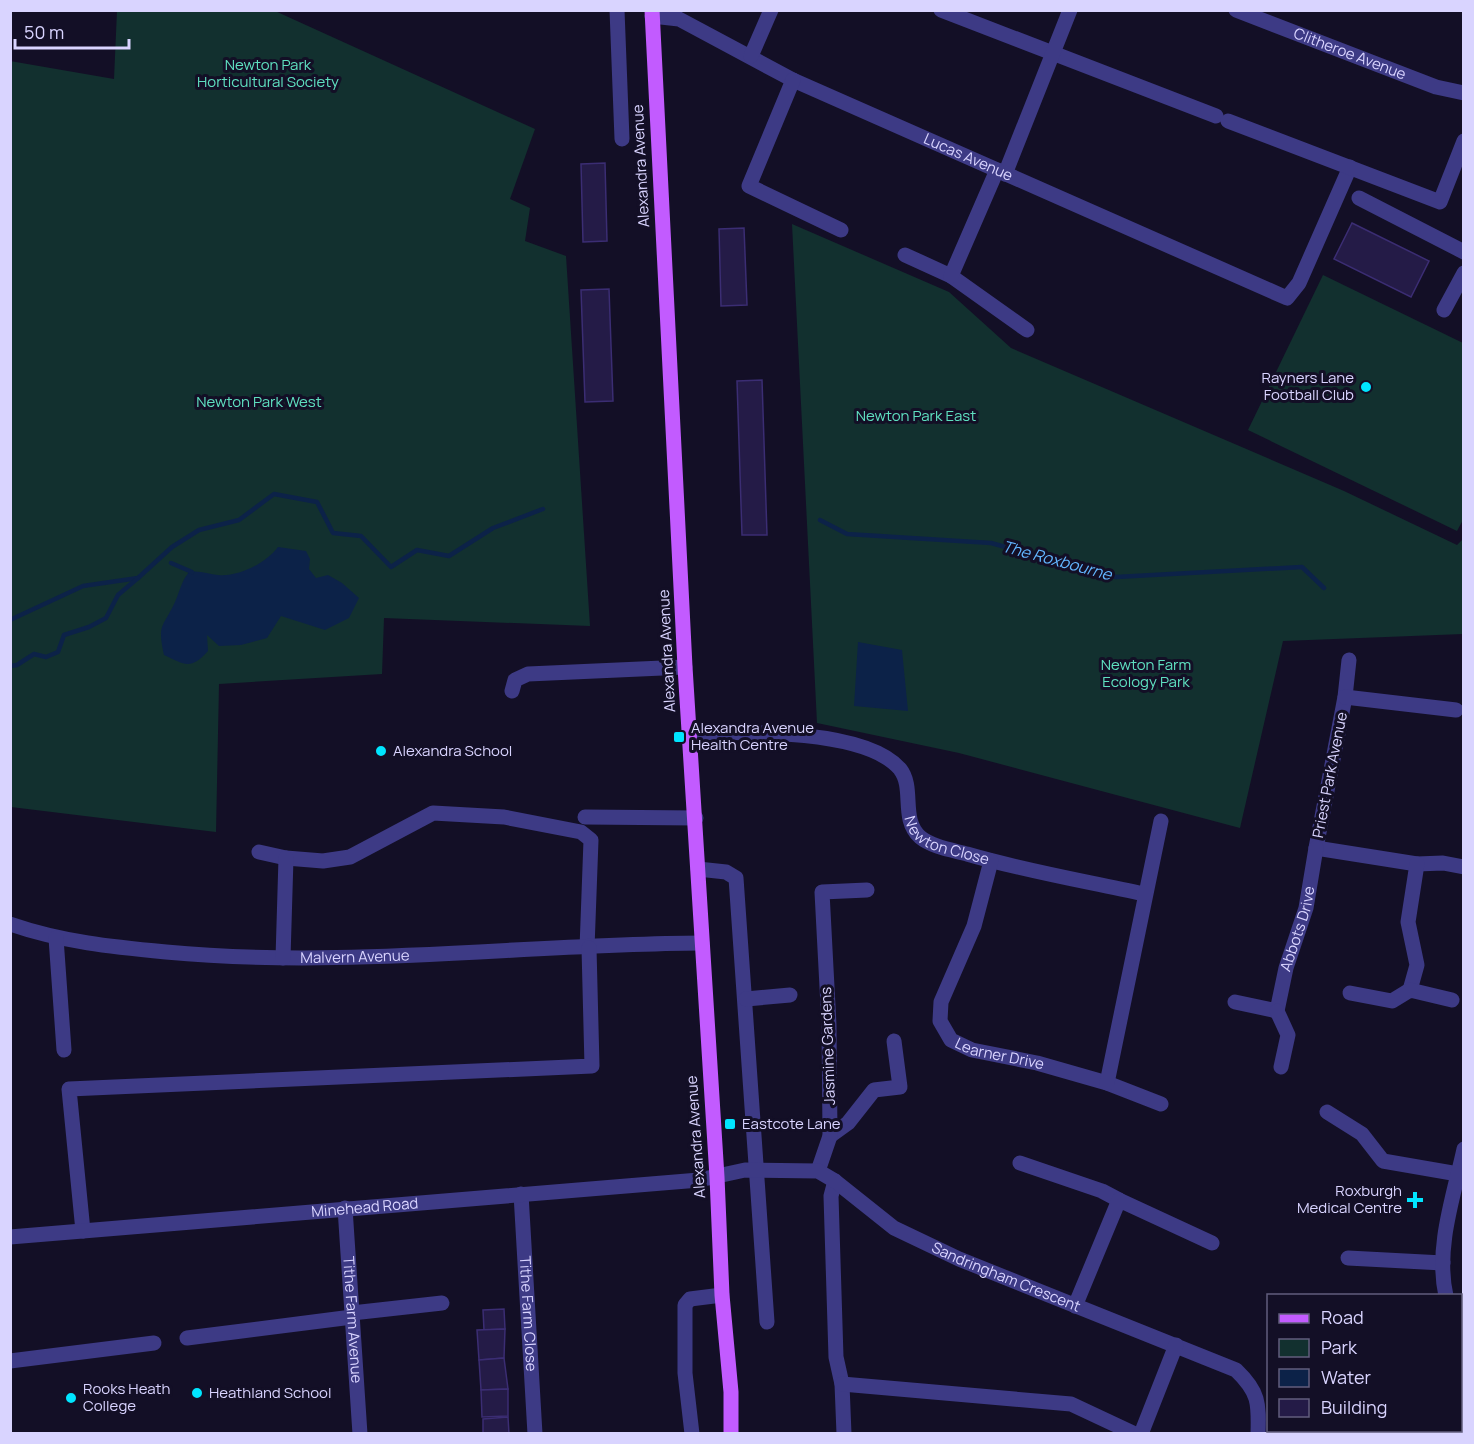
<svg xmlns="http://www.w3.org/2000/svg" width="1474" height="1444" font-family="Manrope,sans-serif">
  <rect width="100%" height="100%" fill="#130f26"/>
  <!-- green -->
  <g fill="#12302f">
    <path d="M117 11H275L535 129 510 199 530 208 525 241 566 256 590 626 384 618 382 674 219 684 216 832 11 807 10 61 114 79Z"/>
    <path d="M792 224 949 292 1011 348 1344 491 1457 545 1463 539V634L1283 641 1240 828 959 753 817 723Z"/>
    <path d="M1323 275 1463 343 1464 518 1457 531 1248 430Z"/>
  </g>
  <!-- water -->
  <g fill="#0c2248">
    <path d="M278 547 306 551 310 559 309 569 316 578 328 575 342 583 359 598 349 618 325 630 281 616 267 638 241 645 219 646 207 635 208 651C191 670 185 665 164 655 157 623 163 628 175 602 180 591 181 582 189 572 199 570 209 574 218 575 239 577 266 563 278 547Z"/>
    <path d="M858 642 902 650 908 711 854 706Z"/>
  </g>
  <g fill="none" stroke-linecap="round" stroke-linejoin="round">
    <!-- stream -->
    <g stroke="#0c2248" stroke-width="4.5">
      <path d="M820 520 847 534 991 543 1116 577 1302 567 1324 588"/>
      <path d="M171 563 192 572"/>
      <path d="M10 620 83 586 138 578 172 547 199 530 239 520 274 494 317 502 333 533 361 536 391 567 417 550 449 556 493 528 543 509"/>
      <path d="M10 666 17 665 34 654 46 657 58 652 64 635 89 627 106 618 118 595 138 578"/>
    </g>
  </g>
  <!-- building -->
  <g fill="#241b47" stroke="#3b2d73" stroke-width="1.5">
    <path d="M605 163 607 241 583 242 581 164Z"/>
    <path d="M1352 223 1429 261 1411 297 1334 259Z"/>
    <path d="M744 228 747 305 721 306 719 229Z"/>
    <path d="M609 289 613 401 585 402 581 290Z"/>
    <path d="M762 380 767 535H742L737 381Z"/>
    <path d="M504 1309 505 1329 484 1330 483 1310Z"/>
    <path d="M505 1329 504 1358 479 1360 477 1330Z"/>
    <path d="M504 1358 508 1389 481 1390 479 1360Z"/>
    <path d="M508 1389V1416L482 1417 481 1390Z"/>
    <path d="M508 1417 509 1434H483V1419Z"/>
  </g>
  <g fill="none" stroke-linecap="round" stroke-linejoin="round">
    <!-- minor -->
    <g stroke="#3d3a85" stroke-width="15">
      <path d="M617 10 622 139"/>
      <path d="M941 10 1216 116"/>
      <path id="s1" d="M1236 10 1436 87 1464 93"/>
      <path id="s2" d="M652 16 679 19 793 80 1287 298 1299 283 1350 167"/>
      <path d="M751 56 771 10"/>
      <path d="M793 80 749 186 841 230"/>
      <path d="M1228 121 1440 202 1464 141"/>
      <path d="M1005 174 1070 10"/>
      <path d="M1359 198 1464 252"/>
      <path d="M905 255 951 276 1027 330"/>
      <path d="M951 276 997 170"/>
      <path d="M1444 310 1464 273"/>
      <path d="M1349 660 1345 697 1316 848 1417 864 1443 863 1464 867"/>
      <path d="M512 691 515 680 528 674 685 667"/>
      <path d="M1345 697 1456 710"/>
      <path id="s3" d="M690 733C740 732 865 728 900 769 915 788 900 819 920 837 932 847 952 850 967 854 1025 871 1085 881 1144 894"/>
      <path d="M585 817 696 818"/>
      <path d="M259 852 286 858 323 861 350 857 433 813 504 817 581 832 591 840 587 948"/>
      <path id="s4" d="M991 861 974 926 941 1002 940 1021 951 1040 972 1050 1037 1063 1107 1083 1161 1104"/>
      <path d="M698 869 726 872 736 878 767 1322"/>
      <path id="s5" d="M10 924C62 942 113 947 166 952 344 969 523 944 702 943"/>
      <path d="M56 938 64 1050"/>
      <path d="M283 958 286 858"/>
      <path d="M1410 990 1417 965 1408 922 1417 864"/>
      <path d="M1350 993 1392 1001 1410 990 1452 1000"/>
      <path d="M746 999 790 995"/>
      <path id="s6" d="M1235 1002 1277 1011 1286 968 1306 908 1316 848"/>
      <path d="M1277 1011 1288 1035 1281 1067"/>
      <path d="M1107 1083 1161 821"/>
      <path d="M1327 1112 1362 1134 1383 1161 1458 1174"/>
      <path d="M830 1136 848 1123 874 1090 900 1087 894 1041"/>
      <path d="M1020 1163 1102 1191 1119 1200"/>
      <path d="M818 1171 830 1136 829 1025 822 892 867 890"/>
      <path d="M835 1181 831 1196 836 1357 842 1384 844 1434"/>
      <path id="s7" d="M521 1194 535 1434"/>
      <path id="s8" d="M345 1208 360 1434"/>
      <path d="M83 1231 69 1089 592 1066 589 948"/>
      <path id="s9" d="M10 1237 699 1180 745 1170 818 1171 835 1181 894 1228 959 1259 1236 1370C1259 1392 1259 1403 1258 1434"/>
      <path d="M1348 1258 1443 1263"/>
      <path d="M1446 1296C1435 1248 1454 1195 1464 1149"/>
      <path d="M1075 1306 1119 1200 1212 1243"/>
      <path d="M352 1313 442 1303"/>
      <path d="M187 1338 352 1317"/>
      <path d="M1460 1344 1464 1354"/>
      <path d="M10 1361 154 1343"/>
      <path d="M842 1384 1071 1404 1135 1434"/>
      <path d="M692 1434 685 1373V1305L690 1299 722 1295"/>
      <path d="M1141 1434 1176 1345"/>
      <path d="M1360 1434V1430"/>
    </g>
    <!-- major -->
    <path stroke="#c25bff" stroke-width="15" d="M652 10 685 667 717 1177 722 1295 731 1392V1434"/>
  </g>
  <!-- markers -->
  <g fill="#00e5ff" stroke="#130f26" stroke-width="2">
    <circle cx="1366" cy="387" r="6"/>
    <rect x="673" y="731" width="12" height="12" rx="3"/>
    <circle cx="381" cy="751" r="6"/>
    <rect x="724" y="1118" width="12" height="12" rx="3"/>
    <path d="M1412 1191h6v6h6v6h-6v6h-6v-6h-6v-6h6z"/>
    <circle cx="197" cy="1393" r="6"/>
    <circle cx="71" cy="1398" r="6"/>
  </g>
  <g text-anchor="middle" stroke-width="6" stroke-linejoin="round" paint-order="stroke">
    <!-- street labels -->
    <g font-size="15" fill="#d9d4ff" stroke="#130f26">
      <text dy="5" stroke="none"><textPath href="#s1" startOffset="122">Clitheroe Avenue</textPath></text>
      <text dy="5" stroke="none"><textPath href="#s2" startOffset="348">Lucas Avenue</textPath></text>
      <text transform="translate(641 166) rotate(-93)" y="5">Alexandra Avenue</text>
      <text transform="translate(667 651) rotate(-93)" y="5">Alexandra Avenue</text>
      <text transform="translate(1330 775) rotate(-79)" y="5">Priest Park Avenue</text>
      <text dy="5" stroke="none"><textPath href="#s3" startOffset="315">Newton Close</textPath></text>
      <text dy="5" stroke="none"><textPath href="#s6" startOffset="128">Abbots Drive</textPath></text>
      <text dy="5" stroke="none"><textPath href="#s5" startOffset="348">Malvern Avenue</textPath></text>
      <text transform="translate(828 1046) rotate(-92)" y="5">Jasmine Gardens</text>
      <text dy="5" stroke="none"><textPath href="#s4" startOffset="242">Learner Drive</textPath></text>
      <text transform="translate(696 1137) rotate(-94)" y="5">Alexandra Avenue</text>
      <text dy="5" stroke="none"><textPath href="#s9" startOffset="356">Minehead Road</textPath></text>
      <text dy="5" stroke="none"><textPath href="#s9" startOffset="1029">Sandringham Crescent</textPath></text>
      <text dy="5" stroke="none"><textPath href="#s7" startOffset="120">Tithe Farm Close</textPath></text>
      <text dy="5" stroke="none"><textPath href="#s8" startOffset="112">Tithe Farm Avenue</textPath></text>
    </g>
    <!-- park labels -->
    <g font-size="15" fill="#5fe0c0" stroke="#130f26">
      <text x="268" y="70">Newton Park<tspan x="268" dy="17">Horticultural Society</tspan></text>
      <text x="259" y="407">Newton Park West</text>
      <text x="916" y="421">Newton Park East</text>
      <text x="1146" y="670">Newton Farm<tspan x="1146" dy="17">Ecology Park</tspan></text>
    </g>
    <!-- poi labels -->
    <g font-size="15" fill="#d9d4ff" stroke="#130f26" text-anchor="start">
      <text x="1354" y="383" text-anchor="end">Rayners Lane<tspan x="1354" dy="17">Football Club</tspan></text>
      <text x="691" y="733">Alexandra Avenue<tspan x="691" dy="17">Health Centre</tspan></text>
      <text x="393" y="756">Alexandra School</text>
      <text x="742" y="1129">Eastcote Lane</text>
      <text x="1402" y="1196" text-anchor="end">Roxburgh<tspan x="1402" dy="17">Medical Centre</tspan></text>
      <text x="83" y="1394">Rooks Heath<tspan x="83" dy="17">College</tspan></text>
      <text x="209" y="1398">Heathland School</text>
    </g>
    <!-- water labels -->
    <g font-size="16" font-style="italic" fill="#62b6ff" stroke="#130f26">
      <text transform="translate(1057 560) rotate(15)" y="6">The Roxbourne</text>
    </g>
  </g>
  <!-- border -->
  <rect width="1474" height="1444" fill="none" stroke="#d9d4ff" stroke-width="24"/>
  <!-- legend -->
  <rect x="1267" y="1294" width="195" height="138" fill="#130f26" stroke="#625e7d" stroke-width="1.5"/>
  <rect x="1279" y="1314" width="30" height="9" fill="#c25bff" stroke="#625e7d" stroke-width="1.5"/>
  <text x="1321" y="1324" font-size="18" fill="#d9d4ff">Road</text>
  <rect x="1279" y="1339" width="30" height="18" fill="#12302f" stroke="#625e7d" stroke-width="1.5"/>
  <text x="1321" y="1354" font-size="18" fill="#d9d4ff">Park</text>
  <rect x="1279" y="1369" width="30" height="18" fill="#0c2248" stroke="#625e7d" stroke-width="1.5"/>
  <text x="1321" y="1384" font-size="18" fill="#d9d4ff">Water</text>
  <rect x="1279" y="1399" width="30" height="18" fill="#241b47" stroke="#625e7d" stroke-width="1.5"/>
  <text x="1321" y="1414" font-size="18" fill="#d9d4ff">Building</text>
  <!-- scale -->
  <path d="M15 39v9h114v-9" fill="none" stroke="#d9d4ff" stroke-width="3"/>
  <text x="24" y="39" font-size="18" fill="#d9d4ff" stroke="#130f26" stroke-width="4.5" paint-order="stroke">50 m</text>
</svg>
